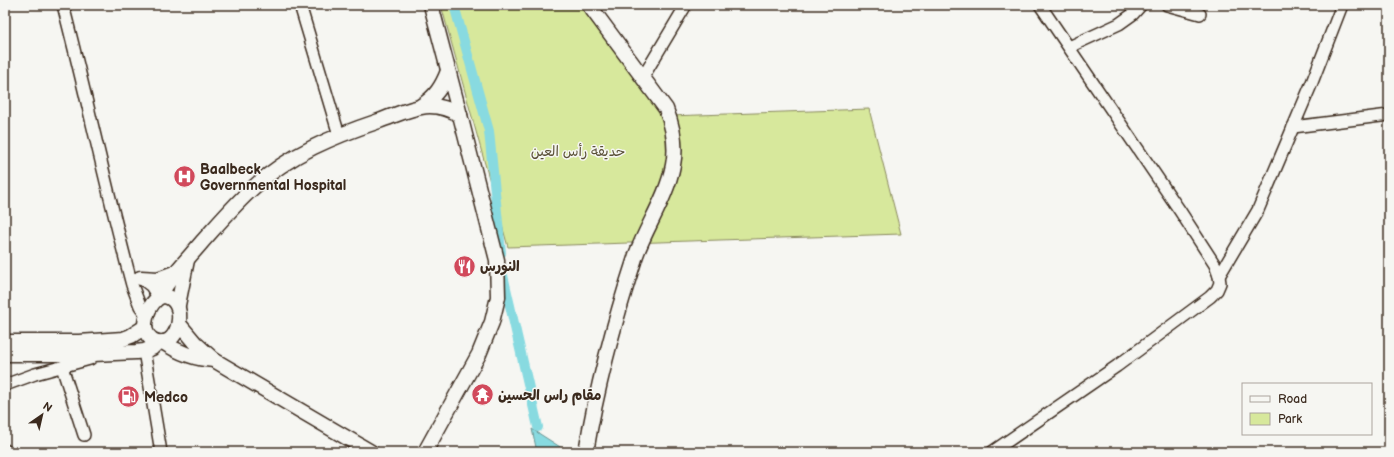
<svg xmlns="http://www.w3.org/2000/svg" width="1394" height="457" font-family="'Balsamiq Sans','Playpen Sans Arabic',sans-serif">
  <rect width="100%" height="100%" fill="#f6f6f2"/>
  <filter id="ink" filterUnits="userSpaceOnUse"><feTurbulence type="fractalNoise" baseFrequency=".025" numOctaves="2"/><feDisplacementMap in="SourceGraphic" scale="8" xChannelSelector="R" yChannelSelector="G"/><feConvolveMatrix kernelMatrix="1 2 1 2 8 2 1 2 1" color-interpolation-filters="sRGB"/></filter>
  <g filter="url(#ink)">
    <!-- green -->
    <path fill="#d7e89c" stroke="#89895d" d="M441 5H581L591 21 670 116 869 109 901 234 508 247Z"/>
    <!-- water -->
    <path fill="#88dae0" stroke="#699492" d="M532 429 568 452H537Z"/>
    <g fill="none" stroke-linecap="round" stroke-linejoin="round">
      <!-- canal -->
      <g stroke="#88dae0" stroke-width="10">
        <path d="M454 5 489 131 501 253"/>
        <path d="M502 271 538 427"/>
      </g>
      <defs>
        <g id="minor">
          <path d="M63 5C87 98 107 192 132 285L140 306 147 316"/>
          <path d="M300 5 339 135"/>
          <path d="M1167 5 1200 14"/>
          <path d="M1069 47 1119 24 1133 14 1141 5"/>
          <path d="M643 77 686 5"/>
          <path d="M1293 127 1389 115"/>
          <path d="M1219 276 1258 210 1311 85 1342 5"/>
          <path d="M139 277 151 286 158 297"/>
          <path d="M144 351 161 452"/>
          <path d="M62 367 84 435"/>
          <path d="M5 385 35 374 90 359 93 356V351"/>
          <path d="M5 450 6 452"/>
          <path d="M992 452 1117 366 1210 297 1217 290 1220 283 1219 276 1215 265 1180 211 1040 5"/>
        </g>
        <g id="tertiary">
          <path d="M421 106C435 97 442 87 448 71"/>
          <path d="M141 278 158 279 174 273"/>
          <path d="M162 296C191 296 180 355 153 340 137 331 148 301 162 296Z"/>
          <path d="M159 297C170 276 187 260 202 242 219 223 235 204 254 187 290 154 334 136 379 121 410 110 429 97 460 115"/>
          <path d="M178 305 187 260"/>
          <path d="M179 324 195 343 214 360 371 452"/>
          <path d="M5 342H79L123 339 131 336 145 327"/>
          <path d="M163 342C179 353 194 359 214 360"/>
          <path d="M5 354H93L136 352 144 351 152 348 158 342"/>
          <path d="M425 452 479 354 492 322 498 297 497 260 460 115 431 5"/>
          <path d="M586 452C597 385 615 319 636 255 647 225 667 197 673 165 677 145 673 127 666 109L589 5"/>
        </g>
      </defs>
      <!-- minor casing -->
      <use href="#minor" stroke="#3b2a1e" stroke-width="14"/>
      <!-- tertiary casing -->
      <use href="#tertiary" stroke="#3b2a1e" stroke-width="17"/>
      <!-- minor -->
      <use href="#minor" stroke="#f6f6f2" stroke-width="11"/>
      <!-- tertiary -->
      <use href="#tertiary" stroke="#f6f6f2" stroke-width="14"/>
    </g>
  </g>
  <!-- icons -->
  <defs>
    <symbol id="hospital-disc" viewBox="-11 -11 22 22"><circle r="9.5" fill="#d1495b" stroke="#f6f6f2"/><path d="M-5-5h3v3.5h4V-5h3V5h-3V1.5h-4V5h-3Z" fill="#fff"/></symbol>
    <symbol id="restaurant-disc" viewBox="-11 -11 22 22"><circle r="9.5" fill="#d1495b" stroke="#f6f6f2"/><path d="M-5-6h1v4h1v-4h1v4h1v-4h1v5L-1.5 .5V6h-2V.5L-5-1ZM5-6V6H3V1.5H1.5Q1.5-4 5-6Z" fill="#fff"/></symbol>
    <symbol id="temple-disc" viewBox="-11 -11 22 22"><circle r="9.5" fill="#d1495b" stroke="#f6f6f2"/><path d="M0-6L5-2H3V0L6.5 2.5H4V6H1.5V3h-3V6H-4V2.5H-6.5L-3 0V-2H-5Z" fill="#fff"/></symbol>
    <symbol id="fuel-disc" viewBox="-11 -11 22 22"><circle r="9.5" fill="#d1495b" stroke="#f6f6f2"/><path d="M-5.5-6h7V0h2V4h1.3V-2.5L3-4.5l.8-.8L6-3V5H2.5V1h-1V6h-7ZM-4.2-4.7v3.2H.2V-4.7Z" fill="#fff"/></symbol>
  </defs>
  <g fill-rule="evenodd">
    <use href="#hospital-disc" x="172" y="164" width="25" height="25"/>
    <use href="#restaurant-disc" x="452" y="254" width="25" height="25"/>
    <use href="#temple-disc" x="470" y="382" width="25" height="25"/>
    <use href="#fuel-disc" x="116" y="384" width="25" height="25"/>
  </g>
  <g text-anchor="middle" stroke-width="3" stroke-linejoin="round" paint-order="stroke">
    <!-- park labels -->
    <g font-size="14" fill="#5a5037" stroke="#f6f6f2">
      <text x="578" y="156">حديقة رأس العين</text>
    </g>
    <!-- poi labels -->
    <g font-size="14" font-weight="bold" fill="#3b2a1e" stroke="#f6f6f2" text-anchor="start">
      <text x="200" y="174">Baalbeck<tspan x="200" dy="16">Governmental Hospital</tspan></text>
      <text x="480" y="271">النورس</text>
      <text x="498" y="400">مقام راس الحسين</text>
      <text x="144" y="402">Medco</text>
    </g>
  </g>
  <!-- margin -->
  <rect width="1394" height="457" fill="none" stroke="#f6f6f2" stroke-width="20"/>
  <rect x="10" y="10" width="1374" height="437" fill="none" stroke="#3b2a1e" stroke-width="1.5" filter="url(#ink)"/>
  <!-- legend -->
  <rect x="1242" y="383" width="130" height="52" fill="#f6f6f2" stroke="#aba49d"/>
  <rect x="1250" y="396" width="20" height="6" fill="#f6f6f2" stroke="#aba49d"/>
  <text x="1278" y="403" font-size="12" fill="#3b2a1e">Road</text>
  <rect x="1250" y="413" width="20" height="12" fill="#d7e89c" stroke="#aba49d"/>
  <text x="1278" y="423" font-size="12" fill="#3b2a1e">Park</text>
  <!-- north arrow -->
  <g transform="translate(42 415) rotate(34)" stroke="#f6f6f2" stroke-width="3" paint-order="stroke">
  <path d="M0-3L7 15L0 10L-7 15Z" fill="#3b2a1e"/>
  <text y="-6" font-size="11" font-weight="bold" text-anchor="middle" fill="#3b2a1e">N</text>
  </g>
</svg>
